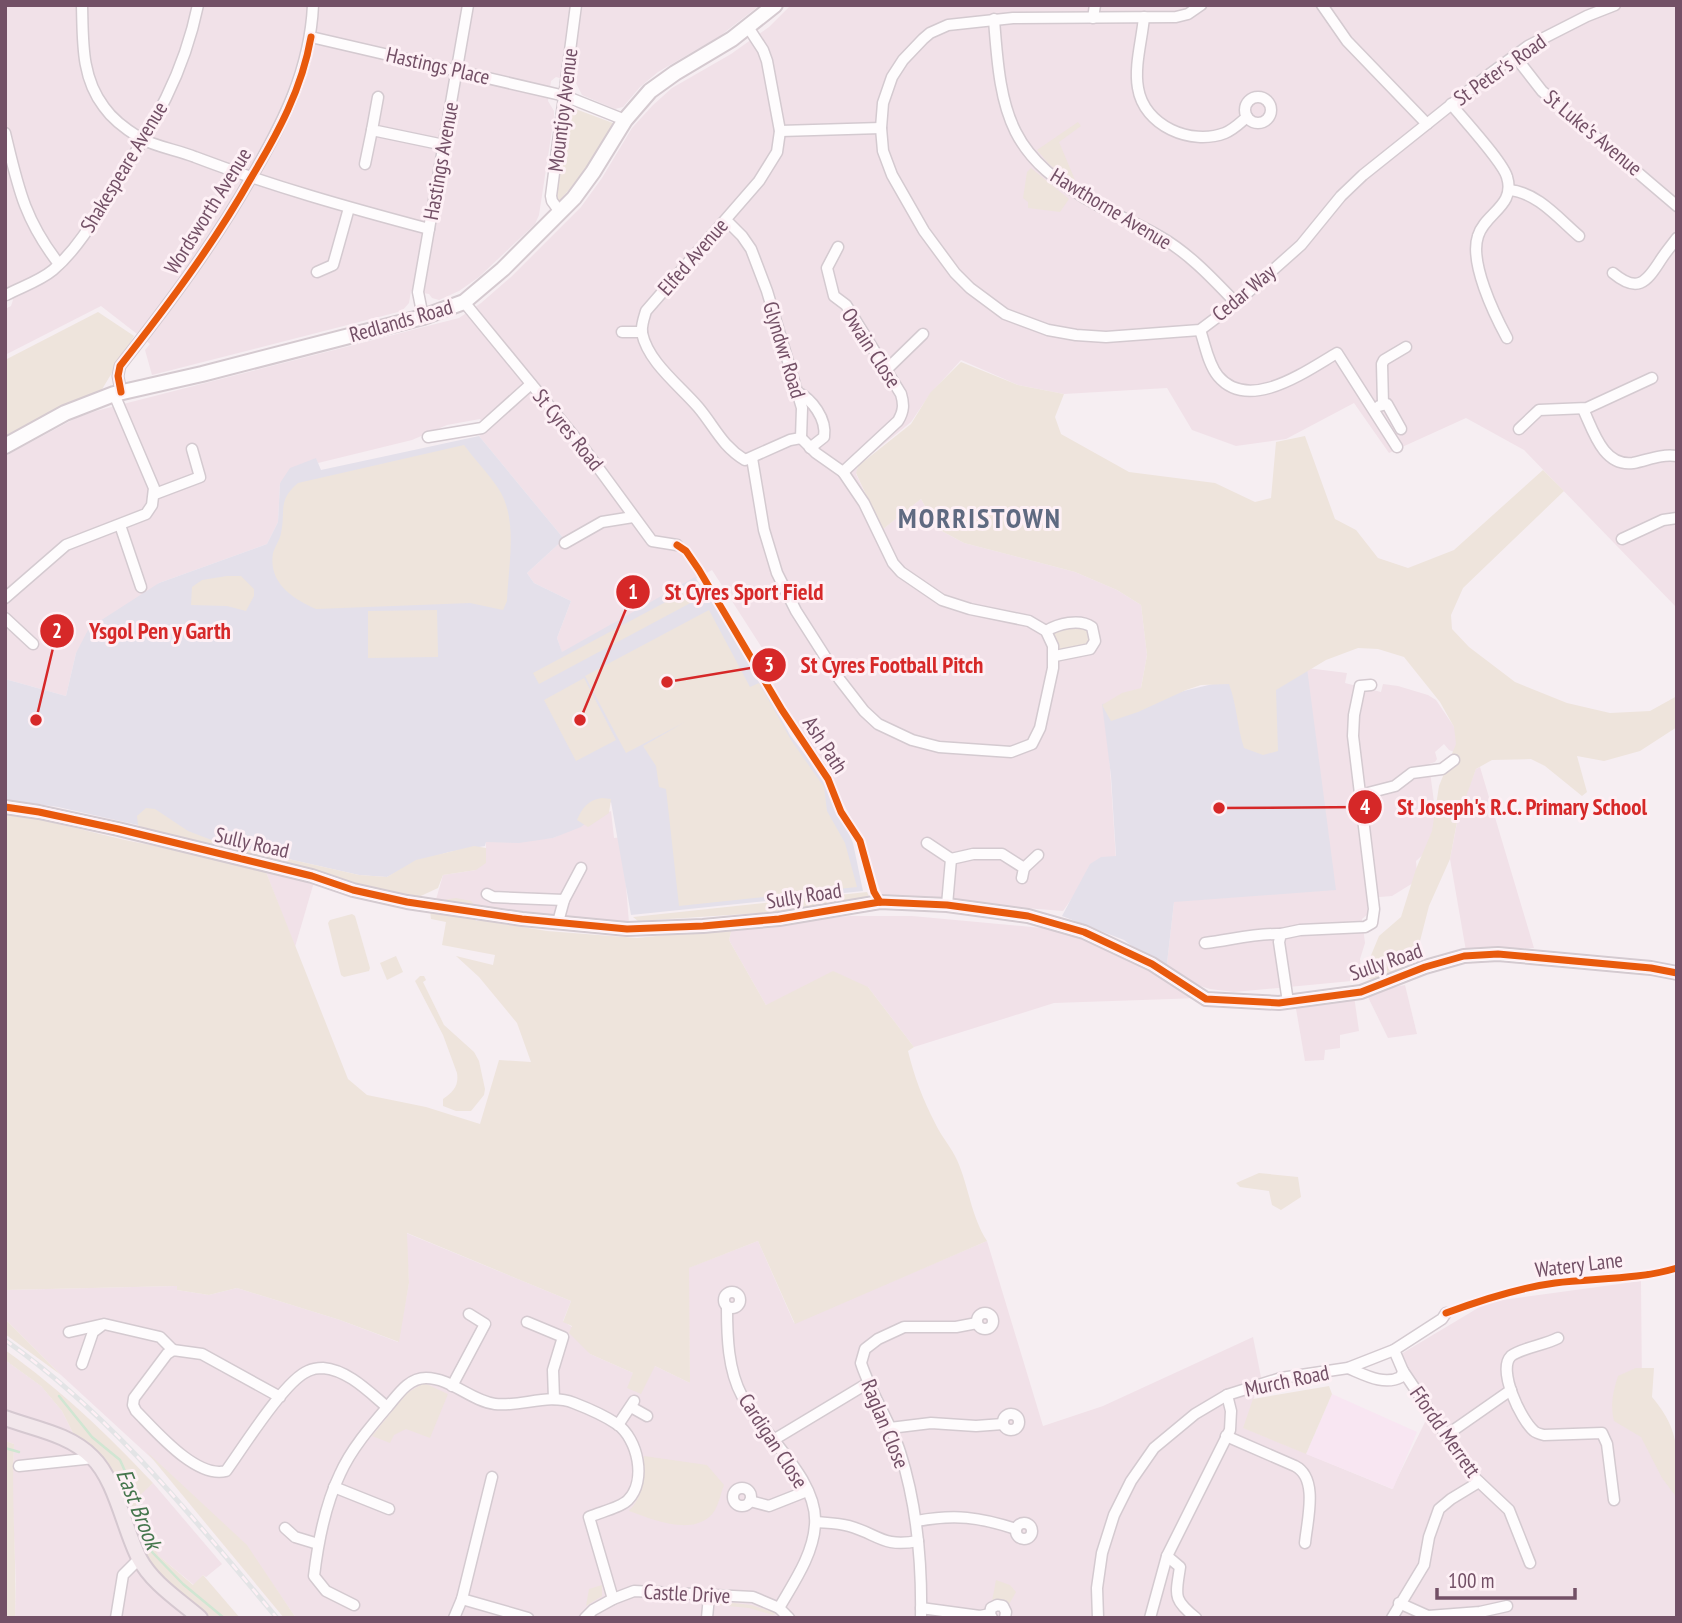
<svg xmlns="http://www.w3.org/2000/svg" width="1682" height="1623" font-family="'PT Sans Narrow',sans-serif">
  <rect width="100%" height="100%" fill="#f6eef2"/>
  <!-- residential -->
  <g fill="#f1e1e8">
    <path d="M5 5H760L720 36 658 72 640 87 623 107 615 109 582 95 576 83 556 77 551 81 548 101 554 111V117L539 215 535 224 479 277 459 291 439 300 432 298 429 294 411 291 409 303 402 311 152 375 145 350 150 344 101 306 5 355V309L11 306 13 300 5 285Z"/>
    <path d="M791 5H1677V608L1524 450 1466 418 1389 453 1354 403 1286 439 1236 446 1192 430 1167 388 1064 394 1018 385 961 360 930 394 911 422 858 465 856 474 882 530 921 499 938 529 964 543 1075 572 1117 590 1141 605 1147 655 1140 693 1106 706 1116 860 1089 874 1063 911 882 897 865 843 819 759 786 713 771 682 780 676 712 570 562 653 557 638 571 601 534 583 527 573 564 539 479 436 488 428 480 419 447 425 412 440 318 463 316 459 280 483 278 522 267 544 159 583 76 653 66 696 5 679V456L76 418 96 411 459 318 481 303 511 277 581 207 602 178 632 128 653 105 672 88 731 54 769 27Z"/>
    <path d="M1307 668 1347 673 1345 683 1381 692 1383 684 1398 686 1428 695 1436 700 1465 743 1454 752 1449 750 1444 744 1435 752 1437 759 1435 762 1429 764 1439 840 1416 861 1417 873 1413 883 1392 896 1367 898 1368 914 1362 919 1365 943 1360 959 1362 980 1234 992 1210 989 1191 983 1166 972 1174 902Z"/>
    <path d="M1480 767 1534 948 1466 951 1450 859 1457 823 1465 797 1476 769Z"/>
    <path d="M611 811 614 838 622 837 629 923 598 925 435 903 443 875 476 870 486 848V842L553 838Z"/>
    <path d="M266 872 314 882 295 947 279 906Z"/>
    <path d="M850 916H912L1042 928 1095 940 1136 957 1200 998 1054 1003 914 1047 868 987 766 1005 729 940 732 928Z"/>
    <path d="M1405 985 1417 1034 1388 1038 1366 993Z"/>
    <path d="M1354 996 1359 1031 1340 1035V1048L1325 1050 1324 1060 1305 1061 1295 1003Z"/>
    <path d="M406 1233 571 1301 563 1321 572 1327 590 1354 633 1373 655 1366 690 1383 688 1268 758 1241 794 1323 987 1241 1043 1426 1103 1406 1253 1337 1261 1377 1244 1428 1392 1489 1428 1416 1401 1354 1488 1302 1641 1281 1642 1390 1677 1484V1618H296L246 1545 61 1375 5 1319V1290L177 1286V1290L209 1295 237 1288 340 1320 398 1342 409 1283Z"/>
    <path d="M5 1360 41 1386 62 1411 74 1435 5 1413Z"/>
    <path d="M5 1425 71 1444 93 1462 128 1546 192 1618H15L16 1581 12 1489 14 1444 5 1441Z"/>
    <path d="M153 1483 222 1564 206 1577 203 1575 194 1585 159 1556 142 1524 135 1499Z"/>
  </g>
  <!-- commercial -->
  <path fill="#f8e6f2" d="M1332 1394 1417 1432 1393 1489 1306 1454Z"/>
  <!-- education -->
  <g fill="#e4e0ea">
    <path d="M479 436 564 539 527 573 534 583 571 601 557 638 562 652 695 577 744 650 790 735 826 781 853 843 863 891 631 915 611 802 581 827 553 838 519 843 486 842 485 846 449 852 419 861 387 877 359 875 58 807 8 800 5 797V679L66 696 76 653 89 628 159 583 267 544 278 522 280 483 290 468 316 458 321 470Z"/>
    <path d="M1307 668 1336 890 1174 902 1166 972 1124 940 1062 916 1090 864 1101 857 1116 856 1111 776 1102 704 1150 699 1238 678Z"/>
  </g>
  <!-- green -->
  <g fill="#eee4dc">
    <path d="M570 107 613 123C599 154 580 179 556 204L562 153Z"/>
    <path d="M1078 122 1081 126 1059 142 1078 187 1049 164 1037 150Z"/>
    <path d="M1031 168 1069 199 1060 212 1028 208V202L1023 198 1027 172Z"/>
    <path d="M98 312 134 336 101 391 74 402 5 436V360Z"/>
    <path d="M961 362 1018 385 1064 394 1055 417 1061 434 1129 472 1215 483 1255 502 1271 498 1276 442 1305 436 1335 519 1356 530 1378 558 1408 568 1454 550 1543 470 1564 491 1463 588 1451 615 1452 629 1469 647 1515 682 1567 703 1610 713 1650 711 1677 696V727L1640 751 1604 761 1577 756 1587 792 1582 796 1545 766 1531 759 1492 760 1476 769 1457 822 1450 859 1429 906 1420 941 1410 957 1389 980 1368 979 1367 965 1379 936 1401 917 1416 869 1432 831 1439 786 1456 744 1454 727 1440 702 1404 657 1378 649 1358 648 1326 660 1276 690 1278 751 1263 755 1244 748C1237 727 1237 705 1229 684L1201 685 1186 690 1138 712 1111 721 1102 705 1122 693 1141 688 1147 655 1141 605 1117 590 1075 572 964 543 938 529 921 499 882 530 856 473 858 466 911 424 930 393Z"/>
    <path d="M464 445C475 460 488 473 498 488 519 519 508 566 507 601L503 610 470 603 316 609C293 599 268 583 273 553 275 546 280 540 281 533 286 510 277 501 298 483Z"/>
    <path d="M227 576H241L254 589V596L246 611 227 606 191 605 192 587 202 580Z"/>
    <path d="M690 589 696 600 539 684 533 673Z"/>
    <path d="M437 610 438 657 368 658V611Z"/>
    <path d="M709 610 750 687 759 683 791 740 824 787 827 811 845 843 857 887 679 906 666 789 659 787 656 766 643 746 685 722 626 753 585 676Z"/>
    <path d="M1064 627H1084L1088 629 1090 641 1088 645 1060 651 1053 633Z"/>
    <path d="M584 678 616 740 576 761 544 700Z"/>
    <path d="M602 798 611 799 609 813 588 827 577 820C582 808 588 800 602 798Z"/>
    <path d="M146 808 155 809 188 831 222 844 359 875 387 877 416 860 474 846 486 848V863L476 870 443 875 438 888 397 907 364 892 280 864 144 829 138 825 137 816Z"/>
    <path d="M5 811 125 840 242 863 266 872 348 1079 367 1095 426 1107 480 1124 499 1060 531 1062 517 1023 479 977 456 956 493 965 495 955 442 945 446 922 431 919 430 910 442 909 444 900 456 898 471 901 475 906 472 913 476 921 482 920 479 912 484 906 498 907 502 915 497 923 547 931 637 938 732 928 729 940 766 1005 833 971 868 987 914 1047 908 1051C914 1076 923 1100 935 1123 941 1136 951 1147 957 1160 969 1187 971 1216 987 1241L795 1324 758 1241 689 1268 690 1383 655 1366 641 1394 627 1388 633 1373 590 1354 569 1333 572 1326 563 1322 571 1301 407 1233 409 1283 399 1342 340 1320 237 1288 209 1295 177 1290V1286L5 1290Z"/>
    <path d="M867 892 870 899 789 911 638 921 633 917Z"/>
    <path d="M352 914 355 916 370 968 369 971 344 977 341 975 328 923 330 920Z"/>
    <path d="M396 956 403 972 387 980 380 963Z"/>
    <path d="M420 976H424L426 980 423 982 444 1025 474 1052 479 1061 485 1089 484 1095 471 1111H456L443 1106V1099C453 1092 459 1086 457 1073L443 1035 415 981Z"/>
    <path d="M1259 1173 1298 1177 1301 1197 1281 1210 1272 1205 1269 1191 1240 1187 1236 1183Z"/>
    <path d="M5 1319 61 1375 5 1334Z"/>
    <path d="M5 1350C61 1390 106 1433 153 1483L135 1500 142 1524 159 1556 193 1585 203 1575 240 1618H210L165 1580 148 1559 122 1496 103 1461 92 1447 74 1435 62 1411 41 1386 5 1360Z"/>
    <path d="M1636 1368H1654L1652 1397C1682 1432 1677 1455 1677 1498L1662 1478 1641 1437 1614 1421C1610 1404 1613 1392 1618 1376Z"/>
    <path d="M424 1383 448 1394 430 1438 406 1429 394 1435 390 1443 372 1436 407 1393Z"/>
    <path d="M1329 1386 1332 1394 1306 1454 1243 1428 1253 1399Z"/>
    <path d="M5 1441 14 1444C11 1502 17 1560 15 1618H5Z"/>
    <path d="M146 1451 247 1545 296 1618H284Z"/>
    <path d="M644 1456 707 1465 724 1485C721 1493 719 1503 715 1510 697 1539 652 1519 629 1511 644 1495 644 1477 644 1456Z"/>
    <path d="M996 1580 1010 1585 1016 1592 1007 1608 1006 1604 1000 1600 992 1601Z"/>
    <path d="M602 1585V1596L586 1606 589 1589Z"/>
    <path d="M725 1602 751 1605 777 1613 773 1615 749 1608 717 1605Z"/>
  </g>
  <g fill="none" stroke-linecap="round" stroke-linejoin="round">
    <!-- stream -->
    <g stroke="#d0e6d2" stroke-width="2.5">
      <path d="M59 1396 92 1437 120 1460 142 1509 152 1552 183 1584 224 1618"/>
      <path d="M5 1448 19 1452"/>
    </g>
    <defs>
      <g id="minor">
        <path d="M82 5C83 41 81 77 104 107 113 120 127 130 140 138 156 147 178 150 195 157 271 186 350 208 429 229"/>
        <path d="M1201 5 1188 14 1176 17 1013 18 948 25 930 33 923 39 903 60 892 77 883 103 881 128 883 151 892 175 924 231 955 273 970 288 1005 314 1048 330 1076 335 1106 337 1200 330 1236 303 1301 245 1341 196 1363 175 1487 76 1528 46 1587 16 1615 5"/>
        <path d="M1322 5 1347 41 1427 124"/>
        <path d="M1144 17C1142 40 1134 66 1138 88 1144 126 1191 146 1225 133 1233 130 1240 123 1247 117"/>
        <path d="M1093 18 1095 5"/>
        <path d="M994 19C1001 118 1009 158 1101 207 1120 217 1141 225 1159 236 1189 253 1213 279 1236 303"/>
        <path d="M311 37 565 96 625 120"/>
        <path d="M1514 55 1542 91 1677 206"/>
        <path d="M378 97 372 130 444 145"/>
        <circle cx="1258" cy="110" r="13"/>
        <path d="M1451 104C1463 119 1503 162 1507 177 1516 206 1485 213 1478 236 1469 262 1494 314 1507 338"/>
        <path d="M780 131 881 128"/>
        <path d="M5 133C18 187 24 219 59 264"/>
        <path d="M365 164 372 130"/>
        <path d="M1509 190C1537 192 1559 219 1579 236"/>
        <path d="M560 212 552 201 551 196 576 5"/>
        <path d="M726 220 742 236 751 249 767 291 802 408 801 438 790 440 745 460C721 445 715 427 698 407 679 385 648 362 642 333 641 325 644 318 646 311L759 181 777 152 780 131 767 61 763 50 748 27"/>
        <path d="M838 247 827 268 834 296 846 305 901 394C904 404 904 411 898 421L843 472"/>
        <path d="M317 272 333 265 349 208"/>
        <path d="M1613 273C1637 293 1646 283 1660 261 1665 253 1671 246 1677 238"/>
        <path d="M6 295C21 287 40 281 53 270 80 247 98 213 116 184 154 123 183 77 198 5"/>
        <path d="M464 302 583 447 652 541 677 545"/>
        <path d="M423 317 418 292 468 5"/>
        <path d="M1200 330C1205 344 1208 364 1218 376 1249 413 1306 371 1337 353L1397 447"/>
        <path d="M622 332H642"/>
        <path d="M885 371 923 334"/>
        <path d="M121 392 118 376 120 366C168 305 213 245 251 178 283 123 310 70 313 5"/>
        <path d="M797 392C812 399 827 419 824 437L810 448"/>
        <path d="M1383 404 1382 364 1384 360 1406 347"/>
        <path d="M1379 406 1387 404 1401 429"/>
        <path d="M1583 409C1593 430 1603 467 1633 463 1649 460 1659 454 1677 456"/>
        <path d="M1519 429 1539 410 1587 408 1652 378"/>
        <path d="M428 437 482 428 531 384"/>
        <path d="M752 458 764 530 777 573 796 611 840 680 864 711 878 724 912 740 939 747 1011 752 1032 744 1040 728 1053 668V646L1046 631 1029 621 970 609 942 600 901 572 893 563 864 503 843 472 816 453 801 438"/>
        <path d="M155 494 200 477 192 449"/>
        <path d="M120 525 141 587"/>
        <path d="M1622 539 1663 520 1677 518"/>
        <path d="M565 543 602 522 633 517"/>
        <path d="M5 598 66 545 146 514 152 505 154 488 114 394"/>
        <path d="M5 618 33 644"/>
        <path d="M1046 631C1058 624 1079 618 1092 627L1095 641 1090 649 1055 656"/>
        <path d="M1360 795 1395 786 1412 773 1442 769 1454 760"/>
        <path d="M927 843 951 859 947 905"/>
        <path d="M951 859 973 854H1002L1024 868 1022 878"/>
        <path d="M1024 868 1038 855"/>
        <path d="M487 894 493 897 564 900"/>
        <path d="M558 922 564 900 581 868"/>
        <path d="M1205 943C1231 940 1255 933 1281 934"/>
        <path d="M1288 1002 1279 942 1281 934 1300 930 1365 927 1372 923 1374 909 1353 736 1354 715 1360 686 1371 685"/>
        <circle cx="732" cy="1300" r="8"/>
        <path d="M727 1307C727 1337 728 1370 742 1396 762 1434 819 1479 815 1525 813 1555 794 1582 779 1608"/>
        <circle cx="985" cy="1321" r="8"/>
        <path d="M527 1322 563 1337 553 1370 554 1399"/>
        <path d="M69 1332 104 1324 160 1337 173 1350"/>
        <path d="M1558 1338C1545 1345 1521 1348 1511 1356 1497 1370 1521 1420 1534 1431 1536 1433 1540 1434 1544 1435L1602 1433 1607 1444 1614 1500"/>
        <path d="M82 1364 93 1332 101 1326"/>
        <path d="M1348 1368C1365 1375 1384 1386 1401 1377L1403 1371 1394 1350"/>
        <path d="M1403 1371 1475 1478 1509 1510 1530 1563"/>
        <path d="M452 1386 485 1324 469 1314"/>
        <path d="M280 1397 202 1354 173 1350 167 1354 134 1398 133 1405 136 1411C155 1430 196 1479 226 1471 242 1449 285 1380 308 1371 312 1369 319 1368 323 1368 348 1370 369 1392 387 1407"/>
        <path d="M631 1407 647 1416"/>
        <circle cx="1011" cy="1422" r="8"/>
        <path d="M618 1425 634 1401"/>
        <path d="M890 1428 931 1423 976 1426 1003 1424"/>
        <path d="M1448 1434 1511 1390"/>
        <path d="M1226 1436 1295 1466C1319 1478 1307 1521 1305 1543"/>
        <path d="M775 1439 868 1383"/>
        <path d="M19 1466 94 1458"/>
        <path d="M334 1487 389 1509"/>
        <circle cx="742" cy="1497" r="9"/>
        <path d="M750 1501 769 1506 807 1491"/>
        <path d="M917 1521C955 1514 979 1517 1016 1529"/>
        <path d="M816 1522C827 1523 838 1523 849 1526 878 1534 883 1548 918 1541"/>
        <circle cx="1024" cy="1531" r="8"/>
        <path d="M285 1528 295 1537 318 1544"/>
        <path d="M1167 1556 1180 1567C1176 1595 1172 1599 1196 1618"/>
        <path d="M462 1599 528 1618"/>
        <path d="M1399 1603 1428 1616 1480 1612 1507 1606"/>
        <path d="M354 1605 326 1591 314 1576C318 1542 325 1505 340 1474 351 1449 371 1426 389 1405 399 1393 409 1378 426 1378 451 1378 471 1401 495 1404 522 1407 548 1393 574 1403 587 1408 605 1416 617 1424 638 1439 647 1481 628 1500 620 1508 600 1512 589 1517L613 1599"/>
        <path d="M921 1608 980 1616 990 1614"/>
        <path d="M116 1618 123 1575 139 1559"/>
        <path d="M454 1618 462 1599 492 1477"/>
        <path d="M585 1618 593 1610 613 1599 634 1591 753 1597 779 1608 789 1618"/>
        <path d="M707 1618 709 1596"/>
        <path d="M921 1618C922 1562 917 1505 900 1452 890 1421 871 1394 861 1363L865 1349 878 1339 904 1327H956L977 1323"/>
        <path d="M992 1618 990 1614 991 1608 997 1605 1003 1606 1006 1612 1005 1618"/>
        <path d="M1098 1618 1097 1588 1102 1553 1114 1515 1131 1481 1154 1448 1195 1414 1227 1395 1281 1378 1348 1368 1394 1350 1442 1319 1446 1313"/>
        <path d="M1150 1618 1167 1556 1230 1430 1231 1411 1227 1395"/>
        <path d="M1392 1618 1424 1565 1429 1537 1439 1509 1451 1499 1479 1482"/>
      </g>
      <path id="tertiary" d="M5 807 39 812 118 829 312 876 353 890 407 902 522 919 627 929 703 926 779 919 880 902 947 905 1028 916 1084 932 1152 964 1206 999 1279 1003 1361 992 1425 967 1464 956 1498 954 1651 968 1677 973"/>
      <path id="secondary" d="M5 446 65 413 114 394 202 374 423 317 464 302 503 269 574 198 593 172 625 120 650 91 675 73 732 39 775 5"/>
      <path id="primary" d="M5 1418C35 1429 69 1434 92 1457 116 1480 124 1529 139 1558 152 1583 179 1600 200 1618"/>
    </defs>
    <!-- minor casing -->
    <use href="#minor" stroke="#d4cad0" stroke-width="13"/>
    <!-- tertiary casing -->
    <use href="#tertiary" stroke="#d4cad0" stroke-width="16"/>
    <!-- secondary casing -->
    <use href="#secondary" stroke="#d5cad0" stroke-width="18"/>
    <!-- primary casing -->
    <use href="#primary" stroke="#d5c8d0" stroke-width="18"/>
    <!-- minor -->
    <use href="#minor" stroke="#fefcfd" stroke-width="10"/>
    <!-- tertiary -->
    <use href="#tertiary" stroke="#fefcfd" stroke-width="12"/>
    <!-- secondary -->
    <use href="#secondary" stroke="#fefcfd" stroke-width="14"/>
    <!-- primary -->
    <use href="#primary" stroke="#f2e7eb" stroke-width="14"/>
    <defs>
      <path id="rail" d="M5 1340C113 1416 193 1518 277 1618"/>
    </defs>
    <!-- rail casing -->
    <use href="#rail" stroke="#e3e4e6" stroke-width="5"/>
    <!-- rail -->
    <use href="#rail" stroke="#fdf0f5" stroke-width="2.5" stroke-dasharray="8" stroke-linecap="butt"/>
    <defs>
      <g id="cycleway">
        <path d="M121 392 118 376 120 366C168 305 213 245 251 178 278 133 302 89 311 37"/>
        <path d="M677 545 686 551 699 570 782 710 828 779 841 812 860 841 874 892 880 902"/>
        <path d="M5 807 39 812 118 829 312 876 353 890 407 902 522 919 627 929 703 926 779 919 880 902 947 905 1028 916 1084 932 1152 964 1206 999 1279 1003 1361 992 1425 967 1464 956 1498 954 1651 968 1677 973"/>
        <path d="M1446 1313C1481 1300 1517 1288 1555 1283 1595 1278 1637 1280 1677 1268"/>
      </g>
    </defs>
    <!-- cycleway casing -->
    <use href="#cycleway" stroke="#fdf0f5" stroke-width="11"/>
    <!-- cycleway -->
    <use href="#cycleway" stroke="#e8590c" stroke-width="7"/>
  </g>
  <g text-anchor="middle" stroke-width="6" stroke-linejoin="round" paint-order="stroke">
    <!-- street labels -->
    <g font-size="21" fill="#735066" stroke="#fdf0f5">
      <text transform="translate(438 66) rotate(13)" y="7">Hastings Place</text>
      <text transform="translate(1500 70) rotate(-35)" y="7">St Peter's Road</text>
      <text transform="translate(563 110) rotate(-83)" y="7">Mountjoy Avenue</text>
      <text transform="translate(1593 133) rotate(40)" y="7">St Luke's Avenue</text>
      <text transform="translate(441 161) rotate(-80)" y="7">Hastings Avenue</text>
      <text transform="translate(124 167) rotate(-59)" y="7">Shakespeare Avenue</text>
      <text transform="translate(1111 209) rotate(31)" y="7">Hawthorne Avenue</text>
      <text transform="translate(208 211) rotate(-58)" y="7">Wordsworth Avenue</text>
      <text transform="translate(693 257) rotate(-49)" y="7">Elfed Avenue</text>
      <text transform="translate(1244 293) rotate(-40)" y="7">Cedar Way</text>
      <text transform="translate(401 321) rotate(-16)" y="7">Redlands Road</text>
      <text transform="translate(871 348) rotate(57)" y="7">Owain Close</text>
      <text transform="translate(784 350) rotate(73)" y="7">Glyndwr Road</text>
      <text transform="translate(568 430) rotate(51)" y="7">St Cyres Road</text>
      <text transform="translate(825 745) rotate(57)" y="7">Ash Path</text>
      <text transform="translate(252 843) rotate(13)" y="7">Sully Road</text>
      <text transform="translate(804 896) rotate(-9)" y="7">Sully Road</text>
      <text transform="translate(1386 962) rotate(-19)" y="7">Sully Road</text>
      <text transform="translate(1579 1265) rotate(-7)" y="7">Watery Lane</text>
      <text transform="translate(1287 1381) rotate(-12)" y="7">Murch Road</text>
      <text transform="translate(885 1424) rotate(68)" y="7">Raglan Close</text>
      <text transform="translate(1445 1432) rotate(55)" y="7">Ffordd Merrett</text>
      <text transform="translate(773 1441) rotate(57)" y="7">Cardigan Close</text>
      <text transform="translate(687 1594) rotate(3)" y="7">Castle Drive</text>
    </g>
    <!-- water labels -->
    <g font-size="23" font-style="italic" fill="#45764d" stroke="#fdf0f5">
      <text transform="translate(139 1509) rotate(68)" y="8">East Brook</text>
    </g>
    <!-- district labels -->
    <g font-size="28" font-weight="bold" letter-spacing="2" fill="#5f6a81" stroke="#fdf0f5">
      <text x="980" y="528">MORRISTOWN</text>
    </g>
  </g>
  <!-- callouts -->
  <path fill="none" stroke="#d62828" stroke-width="2.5" d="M580 720L633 592M36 720L57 631M667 682L769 665M1219 808L1365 807"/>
  <g fill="#d62828" stroke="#fdf0f5" stroke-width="2.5">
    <circle cx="580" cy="720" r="7"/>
    <circle cx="36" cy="720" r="7"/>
    <circle cx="667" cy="682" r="7"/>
    <circle cx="1219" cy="808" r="7"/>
    <circle cx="633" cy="592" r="18"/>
    <circle cx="57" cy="631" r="18"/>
    <circle cx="769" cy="665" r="18"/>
    <circle cx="1365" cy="807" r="18"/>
  </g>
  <g font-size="21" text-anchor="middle" font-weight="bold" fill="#fff">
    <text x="633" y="599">1</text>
    <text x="57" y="638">2</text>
    <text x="769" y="672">3</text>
    <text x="1365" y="814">4</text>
  </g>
  <g font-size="23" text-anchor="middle" font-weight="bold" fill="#d62828" stroke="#fdf0f5" stroke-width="6" stroke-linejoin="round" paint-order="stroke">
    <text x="744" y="600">St Cyres Sport Field</text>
    <text x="160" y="639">Ysgol Pen y Garth</text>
    <text x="892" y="673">St Cyres Football Pitch</text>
    <text x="1522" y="815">St Joseph's R.C. Primary School</text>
  </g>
  <!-- border -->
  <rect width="1682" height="1623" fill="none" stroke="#735066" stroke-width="14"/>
  <!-- scale -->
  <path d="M1437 1588v10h138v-10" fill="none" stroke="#735066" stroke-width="3.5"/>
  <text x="1448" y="1588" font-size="21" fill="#735066" stroke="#fdf0f5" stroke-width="5" paint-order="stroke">100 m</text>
</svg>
